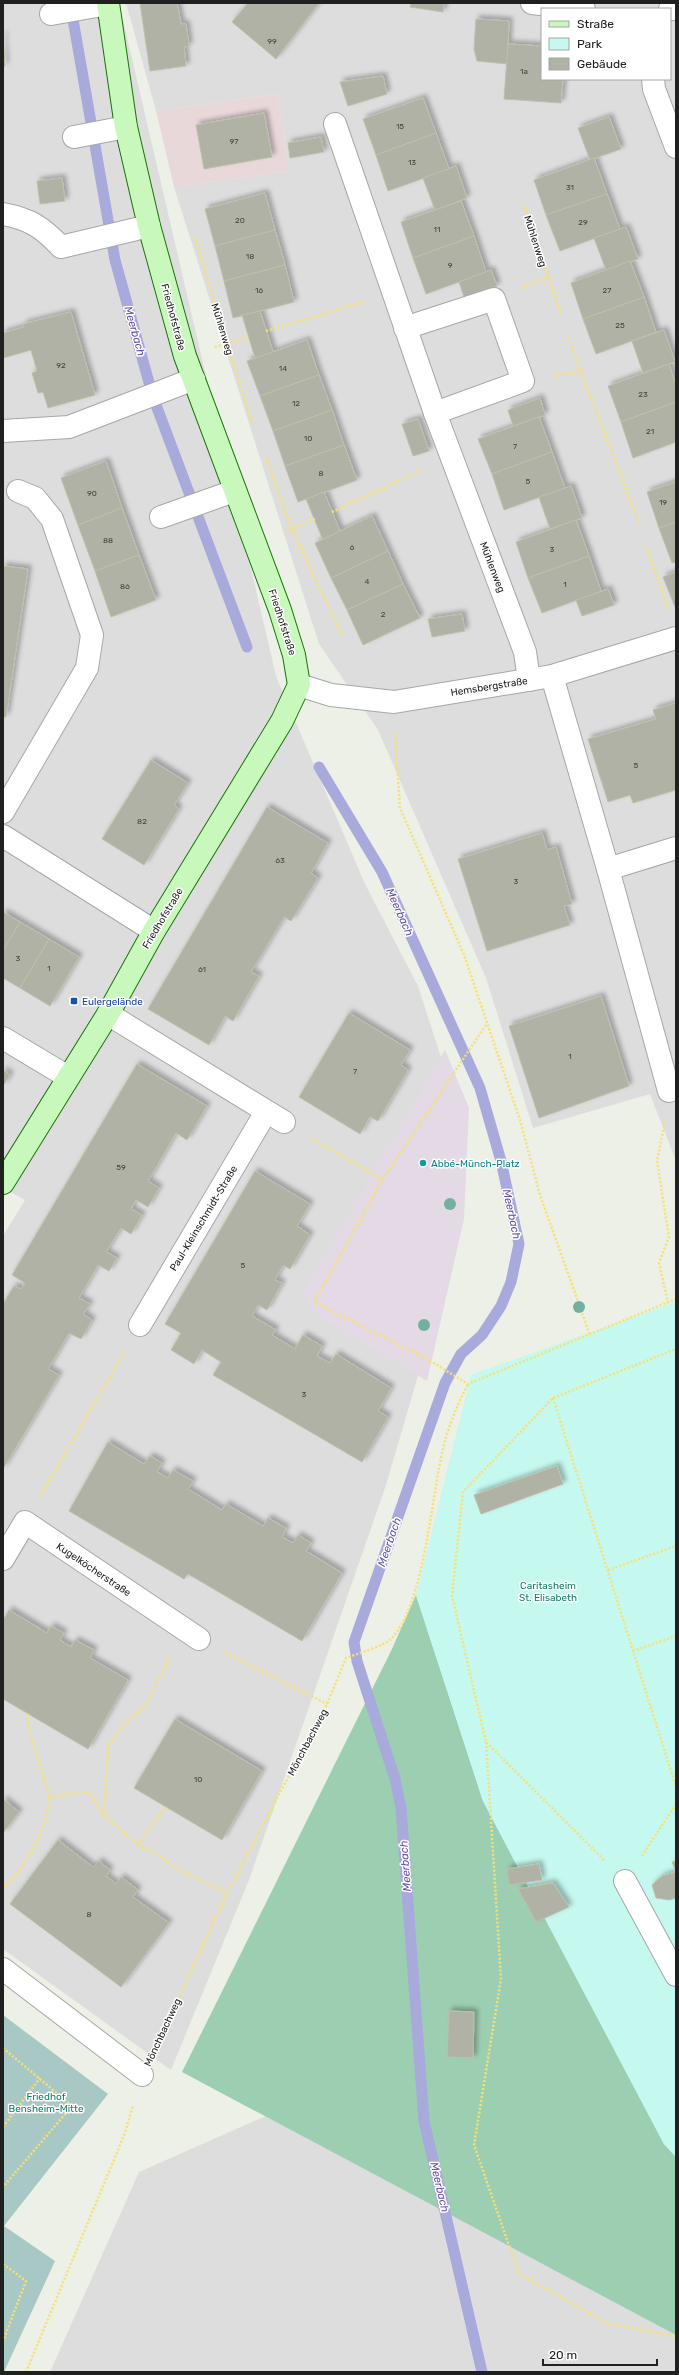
<svg xmlns="http://www.w3.org/2000/svg" width="679" height="2375" font-family="Rubik,sans-serif">
  <defs>
    <filter id="shadow"><feDropShadow dx="3.5" dy="-3.5" stdDeviation="2" flood-color="#0004"/></filter>
  </defs>
  <rect width="100%" height="100%" fill="#ecf0e6"/>
  <!-- residential -->
  <g fill="#dedddd" fill-rule="evenodd">
    <path d="M3 3H119L276 676 365 884 418 986 459 1113 464 1219 386 1485 249 1880 171 2070 3 1949V1236L25 1200 3 1188Z"/>
    <path d="M126 3H676V1161L650 1094 533 1128 486 978 378 730 319 644 174 187 289 171 278 94 156 111ZM542 9H670V79H542Z"/>
    <path d="M422 2047 676 2218V2372H50L139 2172Z"/>
  </g>
  <!-- industrial -->
  <path fill="#e9d8da" d="M278 94 289 171 174 187 156 111Z"/>
  <!-- forest -->
  <path fill="#9cceb2" d="M416 1595 483 1801 664 2144 676 2157V2335L182 2072 392 1649Z"/>
  <!-- cemetery -->
  <path fill="#a8c8c5" d="M3 2015 108 2094 4 2226 55 2261 4 2372Z"/>
  <!-- park -->
  <path fill="#c5f8ef" d="M676 1302V2157L664 2144 483 1801 416 1595 471 1375Z"/>
  <!-- plaza -->
  <path fill="#e3dae6" d="M445 1050 469 1108 464 1219 427 1381 311 1312 305 1289Z"/>
  <g fill="none" stroke-linecap="round" stroke-linejoin="round">
    <!-- stream -->
    <g stroke="#a8aadc" stroke-width="11">
      <path d="M71 8 115 260 153 397 247 647"/>
      <path d="M319 767 382 872 480 1088 501 1161 519 1244 511 1282 501 1306 482 1335 461 1354 445 1383 354 1642 357 1661 395 1779 401 1808 424 2121 482 2372"/>
    </g>
  </g>
  <!-- building -->
  <g fill="#b0b2a6" stroke="#bdc1a9" filter="url(#shadow)">
    <path d="M140 3H177L181 24H186L189 46 184 47 186 66 150 71Z"/>
    <path d="M248 3H319L276 59 232 22Z"/>
    <path d="M411 3H444L443 12 410 7Z"/>
    <path d="M476 19 509 21 507 64 477 61 474 49Z"/>
    <path d="M3 34 5 66H3Z"/>
    <path d="M508 44 542 46V79H563L561 103 504 99Z"/>
    <path d="M383 76 387 94 348 106 340 82Z"/>
    <path d="M423 98 436 133 376 155 363 119Z"/>
    <path d="M264 113 272 157 204 169 196 125Z"/>
    <path d="M609 117 621 149 590 160 578 128Z"/>
    <path d="M436 133 449 169 388 191 376 155Z"/>
    <path d="M321 137 324 152 290 158 288 143Z"/>
    <path d="M594 158 607 194 546 215 534 180Z"/>
    <path d="M456 166 467 198 435 210 423 178Z"/>
    <path d="M62 178 65 201 40 204 37 181Z"/>
    <path d="M265 193 275 230 215 246 205 209Z"/>
    <path d="M607 194 620 229 560 251 546 215Z"/>
    <path d="M461 201 474 236 413 258 401 222Z"/>
    <path d="M626 227 638 259 606 270 594 238Z"/>
    <path d="M275 230 285 265 224 281 215 246Z"/>
    <path d="M474 236 486 272 426 294 413 258Z"/>
    <path d="M630 261 644 297 583 319 571 283Z"/>
    <path d="M285 265 294 302 233 318 224 281Z"/>
    <path d="M491 270 497 286 464 297 459 282Z"/>
    <path d="M644 297 656 332 596 354 583 319Z"/>
    <path d="M260 311 273 352 255 358 242 315Z"/>
    <path d="M71 312 95 395 48 408 43 392 38 393 32 373 37 371 31 350 3 358V333L24 327 23 324Z"/>
    <path d="M664 330 675 362 643 373 632 341Z"/>
    <path d="M307 340 319 375 260 396 247 361Z"/>
    <path d="M669 364 676 385V402L621 422 608 386Z"/>
    <path d="M319 375 332 410 273 431 260 396Z"/>
    <path d="M540 398 545 415 513 426 508 410Z"/>
    <path d="M676 402V442L633 458 621 422Z"/>
    <path d="M332 410 344 445 285 466 273 431Z"/>
    <path d="M539 417 552 452 492 474 478 439Z"/>
    <path d="M418 419 429 451 413 456 402 424Z"/>
    <path d="M344 445 357 480 298 502 285 466Z"/>
    <path d="M552 452 565 488 504 510 492 474Z"/>
    <path d="M106 461 122 508 78 525 61 478Z"/>
    <path d="M676 482V522L659 528 647 492Z"/>
    <path d="M571 486 582 518 550 529 539 497Z"/>
    <path d="M324 492 340 531 323 540 306 499Z"/>
    <path d="M122 508 139 555 95 571 78 525Z"/>
    <path d="M372 516 388 551 331 578 315 543Z"/>
    <path d="M576 520 589 556 528 578 516 542Z"/>
    <path d="M676 522V562L672 563 659 528Z"/>
    <path d="M388 551 403 584 347 610 331 578Z"/>
    <path d="M139 555 156 600 111 617 95 571Z"/>
    <path d="M589 556 601 591 542 613 528 578Z"/>
    <path d="M3 566 28 569 6 717H3Z"/>
    <path d="M676 572V607H675L663 577Z"/>
    <path d="M403 584 420 618 363 645 347 610Z"/>
    <path d="M608 589 614 605 582 616 576 600Z"/>
    <path d="M462 614 465 631 432 637 428 619Z"/>
    <path d="M676 703V790L633 803 630 795 608 802 588 739 656 719 653 710Z"/>
    <path d="M151 760 188 783 174 805 179 809 144 865 102 839Z"/>
    <path d="M267 807 328 843 311 873 318 878 291 921 284 917 251 972 259 976 233 1021 225 1016 209 1045 148 1009Z"/>
    <path d="M542 833 547 850 556 847 572 904 564 906 570 925 487 951 458 859Z"/>
    <path d="M3 912 20 922 3 951Z"/>
    <path d="M20 922 49 939 20 988 3 978V951Z"/>
    <path d="M49 939 79 957 50 1006 20 988Z"/>
    <path d="M601 996 629 1086 539 1118 509 1026Z"/>
    <path d="M349 1013 410 1050 401 1065 408 1070 378 1121 370 1117 360 1134 299 1097Z"/>
    <path d="M137 1064 207 1106 187 1140 176 1133 148 1181 159 1188 148 1207 136 1200 131 1209 142 1215 131 1234 121 1228 106 1252 117 1258 109 1271 98 1265 79 1298 90 1304 83 1314 92 1320 81 1339 69 1333 48 1369 59 1375 3 1469V1304L14 1286 21 1289 25 1283 12 1275Z"/>
    <path d="M3 1070 10 1075 3 1086Z"/>
    <path d="M255 1171 310 1204 297 1226 310 1235 290 1269 283 1265 275 1280 282 1283 267 1310 258 1305 252 1316 276 1330 272 1335 295 1349 303 1335 322 1346 317 1356 330 1363 336 1354 391 1388 378 1411 388 1417 362 1462 213 1375 221 1362 202 1350 194 1364 171 1350 181 1333 165 1324Z"/>
    <path d="M108 1442 144 1464 150 1456 162 1463 157 1472 168 1478 173 1470 193 1481 188 1489 222 1510 226 1504 263 1526 268 1518 286 1528 282 1537 293 1543 298 1535 311 1543 306 1551 342 1573 302 1641 188 1574 184 1579 69 1511Z"/>
    <path d="M557 1466 563 1484 481 1514 474 1495Z"/>
    <path d="M9 1610 47 1633 51 1626 64 1633 60 1640 71 1647 75 1640 94 1650 90 1658 128 1680 88 1749 3 1699V1620Z"/>
    <path d="M175 1719 262 1771 222 1840 134 1788Z"/>
    <path d="M3 1799 19 1812 3 1833Z"/>
    <path d="M58 1840 93 1867 99 1861 110 1870 106 1876 116 1884 121 1877 138 1890 133 1897 169 1923 121 1987 10 1904Z"/>
    <path d="M675 1861 676 1863V1898L669 1900 656 1898 652 1885 662 1876 676 1872 672 1862Z"/>
    <path d="M539 1864 542 1880 509 1885 507 1869Z"/>
    <path d="M553 1883 569 1907 536 1922 518 1889Z"/>
    <path d="M449 2011 474 2012 473 2058 447 2057Z"/>
  </g>
  <g fill="none" stroke-linecap="round" stroke-linejoin="round">
    <defs>
      <g id="lane">
        <path d="M51 14 108 4"/>
        <path d="M74 137 126 127"/>
        <path d="M3 214C30 219 42 227 61 247L149 226"/>
        <path d="M3 431 69 427 194 379"/>
        <path d="M161 517 234 491"/>
        <path d="M552 676 608 869 669 1091"/>
        <path d="M3 812 87 668 92 635 52 519 35 498 18 491"/>
        <path d="M3 836 154 931"/>
        <path d="M608 869 676 848"/>
        <path d="M108 1014 284 1122"/>
        <path d="M3 1038 68 1077"/>
        <path d="M140 1325 266 1112"/>
        <path d="M3 1559 25 1522 199 1639"/>
        <path d="M625 1881 676 1975"/>
        <path d="M3 1969 142 2075"/>
      </g>
      <g id="street">
        <path d="M532 3 584 9"/>
        <path d="M670 9H676"/>
        <path d="M653 79 654 89 676 147"/>
        <path d="M335 124 435 413 525 652 529 680"/>
        <path d="M405 328 494 299 523 381 435 413"/>
        <path d="M299 685 331 695 394 702 552 676 676 638"/>
      </g>
      <path id="secondary" d="M3 1183 108 1014 154 931 282 721 299 685 294 655 280 610 185 356 149 226 126 127 108 3"/>
    </defs>
    <!-- lane casing -->
    <use href="#lane" stroke="#a7a7a7" stroke-width="24"/>
    <!-- street casing -->
    <use href="#street" stroke="#a7a7a7" stroke-width="24"/>
    <!-- secondary casing -->
    <use href="#secondary" stroke="#197508" stroke-width="24"/>
    <!-- path -->
    <g stroke="#f6e171" stroke-width="2.5" stroke-dasharray="2 2" stroke-linecap="butt">
      <path d="M195 236 227 344 252 422"/>
      <path d="M548 277 561 313"/>
      <path d="M522 288 548 277 524 204"/>
      <path d="M266 331 363 302"/>
      <path d="M569 338 581 372"/>
      <path d="M215 347 249 337"/>
      <path d="M553 376 581 372 639 523"/>
      <path d="M266 458 292 529 343 637"/>
      <path d="M332 512 422 470"/>
      <path d="M284 533 315 519"/>
      <path d="M647 548 668 609"/>
      <path d="M395 734 400 808 464 955 520 1120 540 1195 590 1335"/>
      <path d="M486 1025 383 1179 314 1302 427 1359 468 1384 676 1299"/>
      <path d="M665 1122 657 1161 669 1237 659 1263 668 1303"/>
      <path d="M311 1138 383 1179"/>
      <path d="M553 1398 676 1787"/>
      <path d="M41 1495 124 1352"/>
      <path d="M608 1570 676 1546"/>
      <path d="M633 1651 676 1636"/>
      <path d="M226 1653 327 1704"/>
      <path d="M486 1742 501 1979 474 2145 519 2274 609 2324 676 2336"/>
      <path d="M50 1798 71 1793 88 1792 104 1815 138 1845 156 1853 172 1866 227 1893"/>
      <path d="M104 1814 108 1747 125 1723 146 1705 170 1656"/>
      <path d="M138 1845 166 1806"/>
      <path d="M642 1856 676 1804"/>
      <path d="M604 1860 486 1742 452 1596 463 1492 553 1398 676 1349"/>
      <path d="M3 1887C25 1870 48 1827 49 1798 50 1793 46 1786 45 1781 38 1758 28 1736 27 1712"/>
      <path d="M156 2047 227 1893 327 1704 346 1658C356 1654 384 1646 391 1639 423 1607 431 1504 441 1458 446 1432 456 1407 468 1384"/>
      <path d="M3 2048 72 2106 3 2187"/>
      <path d="M3 2127 40 2078"/>
      <path d="M3 2264 26 2281 3 2341"/>
      <path d="M26 2372 125 2133 133 2105"/>
    </g>
    <!-- lane -->
    <use href="#lane" stroke="#fff" stroke-width="22"/>
    <!-- street -->
    <use href="#street" stroke="#fff" stroke-width="22"/>
    <!-- secondary -->
    <use href="#secondary" stroke="#c9f8bc" stroke-width="22"/>
  </g>
  <!-- trees -->
  <g fill="#72b1a1">
    <circle cx="450" cy="1204" r="6"/>
    <circle cx="579" cy="1307" r="6"/>
    <circle cx="424" cy="1325" r="6"/>
  </g>
  <!-- markers -->
  <rect fill="#1a4fb4" stroke="#fff" stroke-width="1.5" x="70" y="997" width="8" height="8" rx="2"/>
  <circle fill="#0f9aa8" stroke="#fff" stroke-width="1.5" cx="423" cy="1163" r="4"/>
  <g text-anchor="middle" stroke-width="3" stroke-linejoin="round" paint-order="stroke">
    <!-- number labels -->
    <g font-size="8" fill="#444442">
      <text x="272" y="44">99</text>
      <text x="524" y="74">1a</text>
      <text x="400" y="129">15</text>
      <text x="234" y="144">97</text>
      <text x="412" y="165">13</text>
      <text x="570" y="190">31</text>
      <text x="240" y="223">20</text>
      <text x="583" y="225">29</text>
      <text x="437" y="232">11</text>
      <text x="250" y="259">18</text>
      <text x="450" y="268">9</text>
      <text x="259" y="293">16</text>
      <text x="607" y="293">27</text>
      <text x="620" y="328">25</text>
      <text x="61" y="368">92</text>
      <text x="283" y="371">14</text>
      <text x="643" y="397">23</text>
      <text x="296" y="406">12</text>
      <text x="650" y="434">21</text>
      <text x="308" y="441">10</text>
      <text x="515" y="449">7</text>
      <text x="321" y="476">8</text>
      <text x="528" y="484">5</text>
      <text x="92" y="496">90</text>
      <text x="663" y="505">19</text>
      <text x="108" y="543">88</text>
      <text x="352" y="550">6</text>
      <text x="552" y="552">3</text>
      <text x="367" y="584">4</text>
      <text x="565" y="587">1</text>
      <text x="125" y="589">86</text>
      <text x="383" y="617">2</text>
      <text x="636" y="768">5</text>
      <text x="142" y="824">82</text>
      <text x="280" y="863">63</text>
      <text x="516" y="884">3</text>
      <text x="18" y="961">3</text>
      <text x="49" y="971">1</text>
      <text x="202" y="972">61</text>
      <text x="570" y="1059">1</text>
      <text x="355" y="1074">7</text>
      <text x="121" y="1170">59</text>
      <text x="243" y="1268">5</text>
      <text x="304" y="1397">3</text>
      <text x="198" y="1782">10</text>
      <text x="89" y="1917">8</text>
    </g>
    <!-- street labels -->
    <g font-size="10" fill="#202020" stroke="#fff">
      <text transform="translate(536 241) rotate(72)" y="4">Mühlenweg</text>
      <text transform="translate(174 317) rotate(75)" y="4">Friedhofstraße</text>
      <text transform="translate(223 329) rotate(73)" y="4">Mühlenweg</text>
      <text transform="translate(493 567) rotate(69)" y="4">Mühlenweg</text>
      <text transform="translate(283 622) rotate(72)" y="4">Friedhofstraße</text>
      <text transform="translate(489 686) rotate(-9)" y="4">Hemsbergstraße</text>
      <text transform="translate(162 918) rotate(-59)" y="4">Friedhofstraße</text>
      <text transform="translate(203 1218) rotate(-59)" y="4">Paul-Kleinschmidt-Straße</text>
      <text transform="translate(94 1569) rotate(34)" y="4">Kugelköcherstraße</text>
      <text transform="translate(307 1742) rotate(-62)" y="4">Mönchbachweg</text>
      <text transform="translate(162 2032) rotate(-65)" y="4">Mönchbachweg</text>
    </g>
    <!-- transit labels -->
    <g font-size="10" fill="#164399" stroke="#fff" text-anchor="start">
      <text x="82" y="1005">Eulergelände</text>
    </g>
    <!-- culture labels -->
    <g font-size="10" fill="#0d838f" stroke="#fff" text-anchor="start">
      <text x="431" y="1167">Abbé-Münch-Platz</text>
    </g>
    <!-- park labels -->
    <g font-size="10" fill="#0f7d69" stroke="#fff">
      <text x="548" y="1589">Caritasheim<tspan x="548" dy="12">St. Elisabeth</tspan></text>
      <text x="46" y="2100">Friedhof<tspan x="46" dy="12">Bensheim-Mitte</tspan></text>
    </g>
    <!-- water labels -->
    <g font-size="11" font-style="italic" fill="#644ead" stroke="#fff">
      <text transform="translate(135 331) rotate(74)" y="4">Meerbach</text>
      <text transform="translate(400 912) rotate(66)" y="4">Meerbach</text>
      <text transform="translate(512 1214) rotate(78)" y="4">Meerbach</text>
      <text transform="translate(389 1542) rotate(-71)" y="4">Meerbach</text>
      <text transform="translate(405 1866) rotate(-94)" y="4">Meerbach</text>
      <text transform="translate(440 2187) rotate(77)" y="4">Meerbach</text>
    </g>
  </g>
  <!-- border -->
  <rect width="679" height="2375" fill="none" stroke="#202020" stroke-width="8"/>
  <!-- legend -->
  <rect x="541" y="8" width="130" height="72" fill="#ffffff" stroke="#a6a6a6"/>
  <rect x="549" y="21" width="20" height="6" fill="#c9f8bc" stroke="#a6a6a6"/>
  <text x="577" y="28" font-size="12" fill="#202020">Straße</text>
  <rect x="549" y="38" width="20" height="12" fill="#c5f8ef" stroke="#a6a6a6"/>
  <text x="577" y="48" font-size="12" fill="#202020">Park</text>
  <rect x="549" y="58" width="20" height="12" fill="#b0b2a6" stroke="#a6a6a6"/>
  <text x="577" y="68" font-size="12" fill="#202020">Gebäude</text>
  <!-- scale -->
  <path d="M543 2359v6h114v-6" fill="none" stroke="#202020" stroke-width="2"/>
  <text x="549" y="2359" font-size="12" fill="#202020" stroke="#ffffff" stroke-width="3" paint-order="stroke">20 m</text>
</svg>
